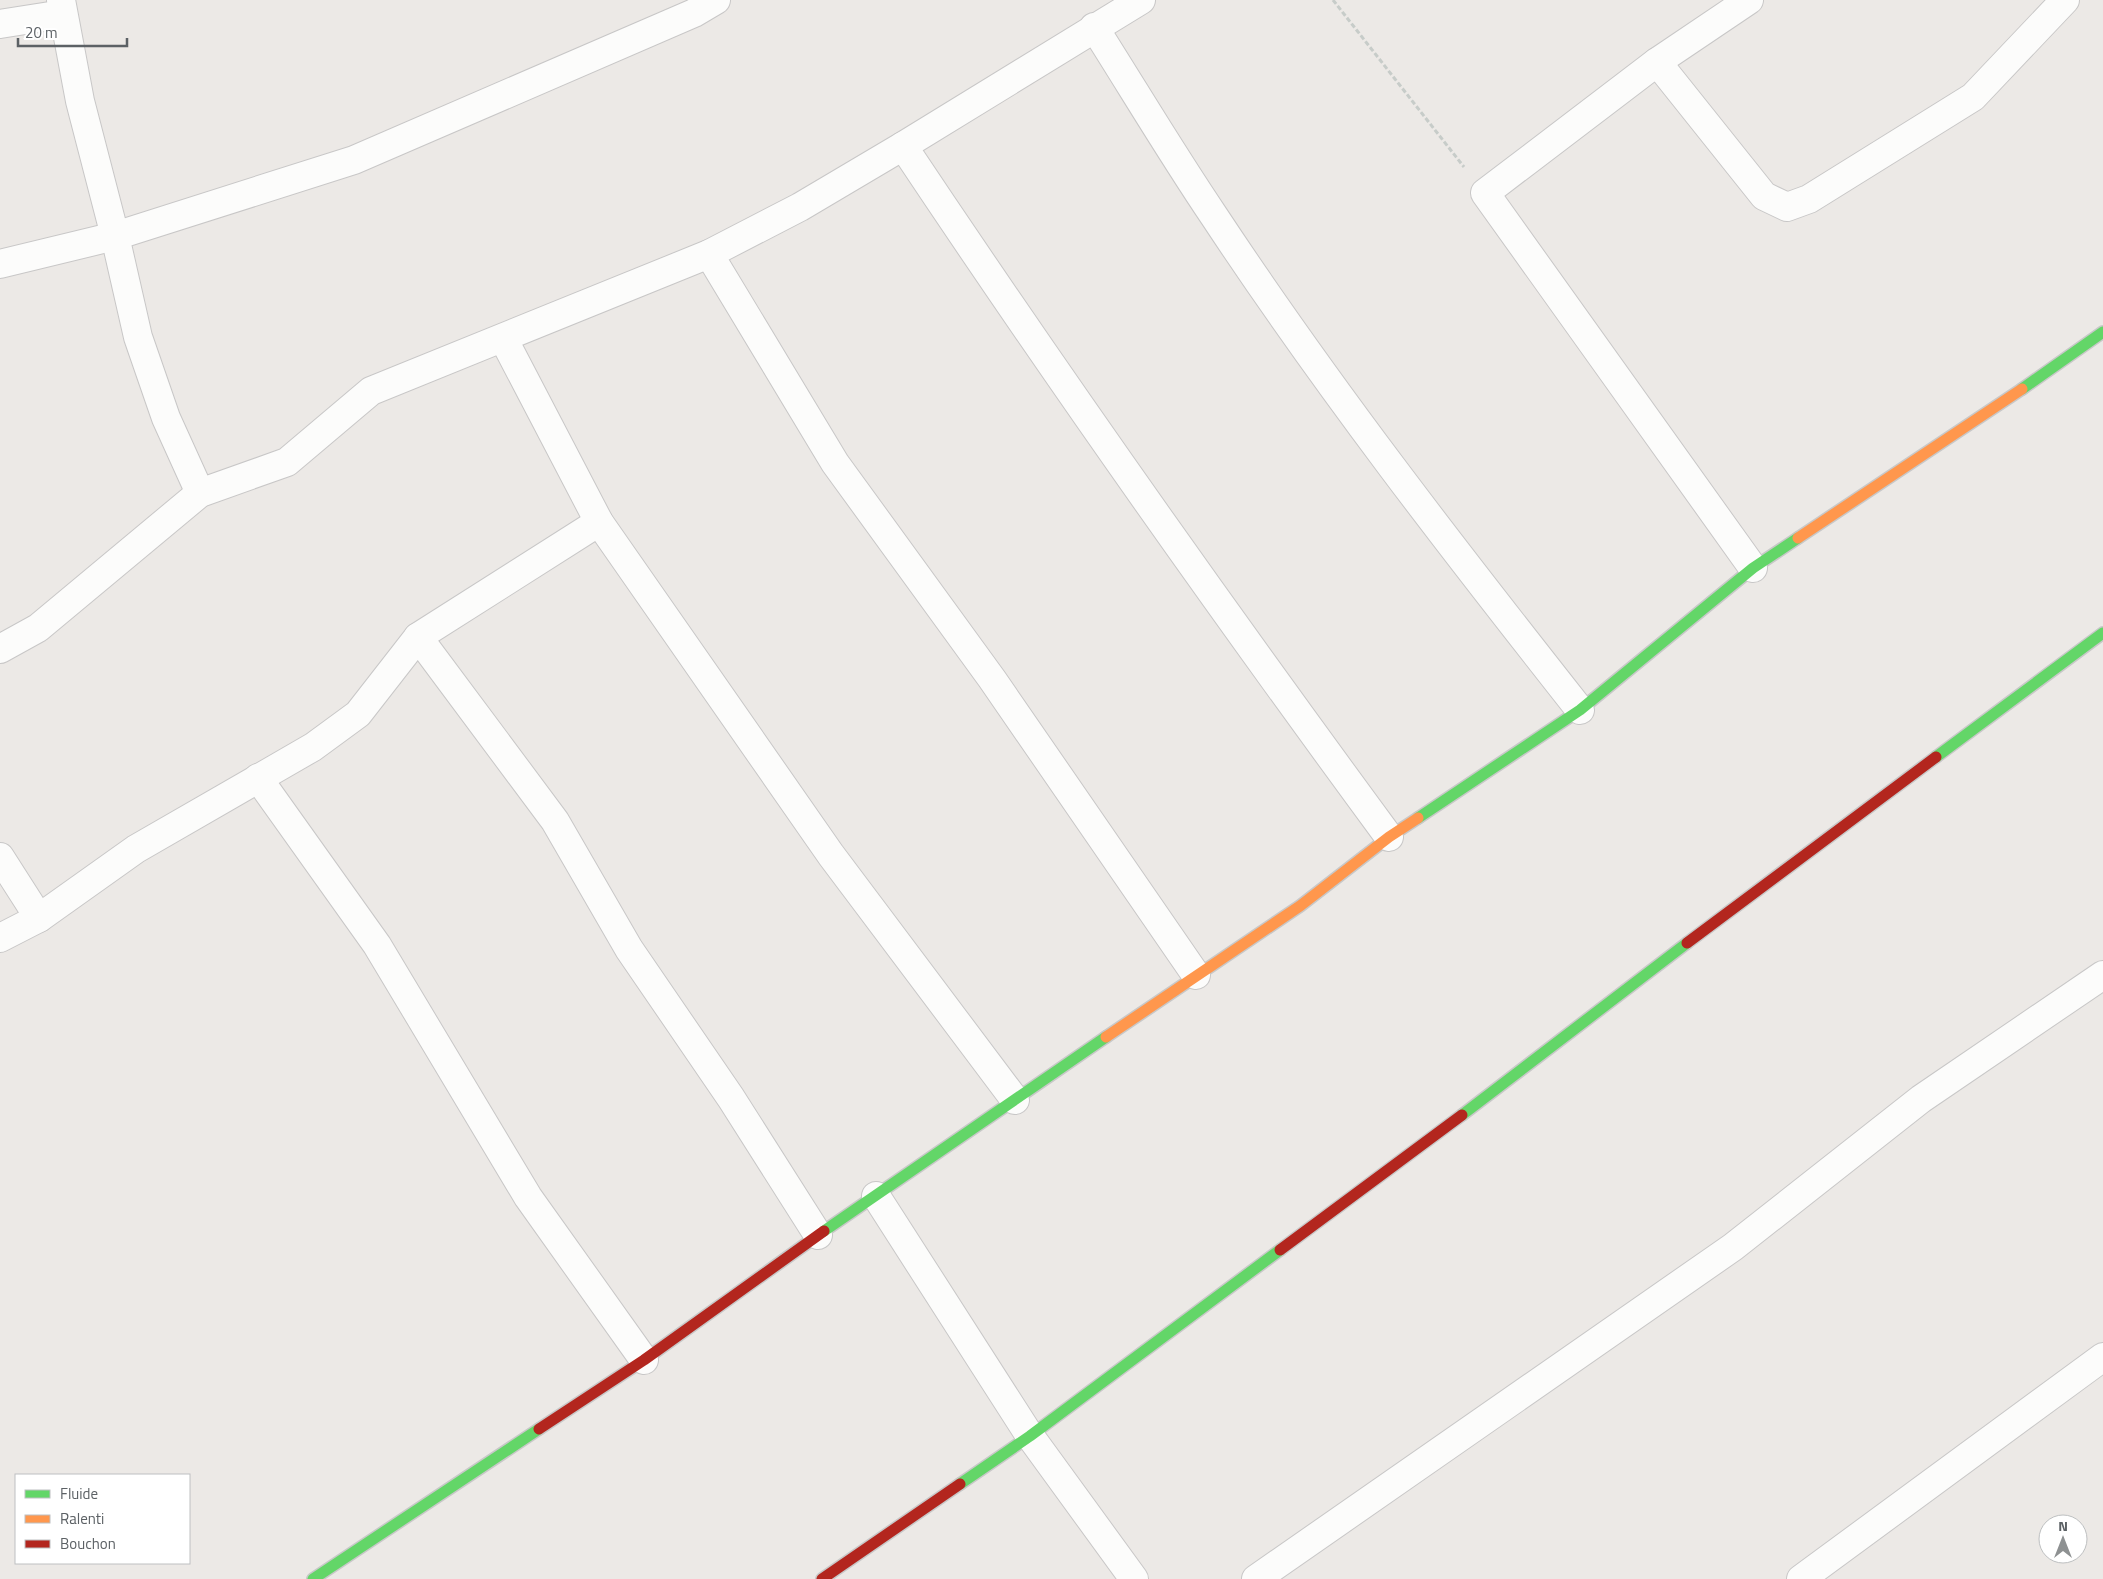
<svg xmlns="http://www.w3.org/2000/svg" width="2103" height="1579" font-family="'Titillium Web',sans-serif">
  <rect width="100%" height="100%" fill="#ece9e6"/>
  <g fill="none" stroke-linecap="round" stroke-linejoin="round">
    <defs>
      <g id="street">
        <path d="M61 0 80 101 115 236 138 337 166 418 200 493"/>
        <path d="M1749 0 1657 62 1485 193 1753 568"/>
        <path d="M0 24 63 14"/>
        <path d="M1094 27C1134 90 1172 154 1214 216 1327 387 1453 549 1580 710"/>
        <path d="M1657 62 1764 196 1787 207 1809 199 1973 97 2065 0"/>
        <path d="M903 146C1059 380 1222 610 1389 837"/>
        <path d="M709 254 835 463 992 679 1196 975"/>
        <path d="M0 264 115 236 354 160 694 13 716 0"/>
        <path d="M503 338 599 522 831 855 1015 1100"/>
        <path d="M418 637 555 821 629 949 731 1098 818 1235"/>
        <path d="M0 649 38 628 200 493 287 462 371 391 709 254 800 207 903 146 1141 0"/>
        <path d="M258 778 377 945 528 1197 644 1360"/>
        <path d="M0 857 39 918"/>
        <path d="M0 938 39 918 136 849 313 747 358 714 418 637 599 522"/>
        <path d="M876 1196 1030 1436 1134 1579"/>
        <path d="M1256 1579 1733 1247 1921 1099 2103 975"/>
        <path d="M1801 1579 2103 1357"/>
      </g>
      <g id="fast">
        <path d="M2022 389 2103 332"/>
        <path d="M1936 757 2103 633"/>
        <path d="M1418 818 1580 710 1753 568 1798 538"/>
        <path d="M1462 1115 1687 943"/>
        <path d="M824 1231 1106 1037"/>
        <path d="M960 1484 1030 1436 1280 1250"/>
        <path d="M313 1579 539 1429"/>
      </g>
      <g id="slow">
        <path d="M1798 538 2022 389"/>
        <path d="M1106 1037 1300 906 1389 837 1418 818"/>
      </g>
      <g id="jam">
        <path d="M1687 943 1936 757"/>
        <path d="M1280 1250 1462 1115"/>
        <path d="M539 1429 644 1360 824 1231"/>
        <path d="M822 1579 960 1484"/>
      </g>
    </defs>
    <!-- street casing -->
    <use href="#street" stroke="#c8c7c7" stroke-width="30"/>
    <!-- fast casing -->
    <use href="#fast" stroke="#c8c8c8" stroke-width="14"/>
    <!-- slow casing -->
    <use href="#slow" stroke="#c8c8c8" stroke-width="14"/>
    <!-- jam casing -->
    <use href="#jam" stroke="#c8c8c8" stroke-width="14"/>
    <!-- path -->
    <path stroke="#c7ccc9" stroke-width="3" stroke-dasharray="5 2.5" stroke-linecap="butt" d="M1333 0 1464 167"/>
    <!-- street -->
    <use href="#street" stroke="#fcfcfb" stroke-width="28"/>
    <!-- fast -->
    <use href="#fast" stroke="#63d668" stroke-width="11"/>
    <!-- slow -->
    <use href="#slow" stroke="#ff974d" stroke-width="11"/>
    <!-- jam -->
    <use href="#jam" stroke="#b3261e" stroke-width="11"/>
  </g>
  <!-- legend -->
  <rect x="15" y="1474" width="175" height="90" fill="#ffffff" stroke="#bec0c1"/>
  <rect x="25" y="1490" width="25" height="8" fill="#63d668" stroke="#bec0c1"/>
  <text x="60" y="1499" font-size="15" fill="#5c6165">Fluide</text>
  <rect x="25" y="1515" width="25" height="8" fill="#ff974d" stroke="#bec0c1"/>
  <text x="60" y="1524" font-size="15" fill="#5c6165">Ralenti</text>
  <rect x="25" y="1540" width="25" height="8" fill="#b3261e" stroke="#bec0c1"/>
  <text x="60" y="1549" font-size="15" fill="#5c6165">Bouchon</text>
  <!-- north arrow -->
  <g transform="translate(2063 1539)"><circle r="24" fill="#ffffff" stroke="#bec0c1"/>
  <path d="M0-4L9 19L0 12L-9 19Z" fill="#8e9192"/>
  <text y="-8" font-size="14" font-weight="bold" text-anchor="middle" fill="#5c6165">N</text>
  </g>
  <!-- scale -->
  <path d="M18 38v8h109v-8" fill="none" stroke="#5c6165" stroke-width="2.5"/>
  <text x="25" y="38" font-size="15" fill="#5c6165" stroke="#ffffff" stroke-width="4" paint-order="stroke">20 m</text>
</svg>
